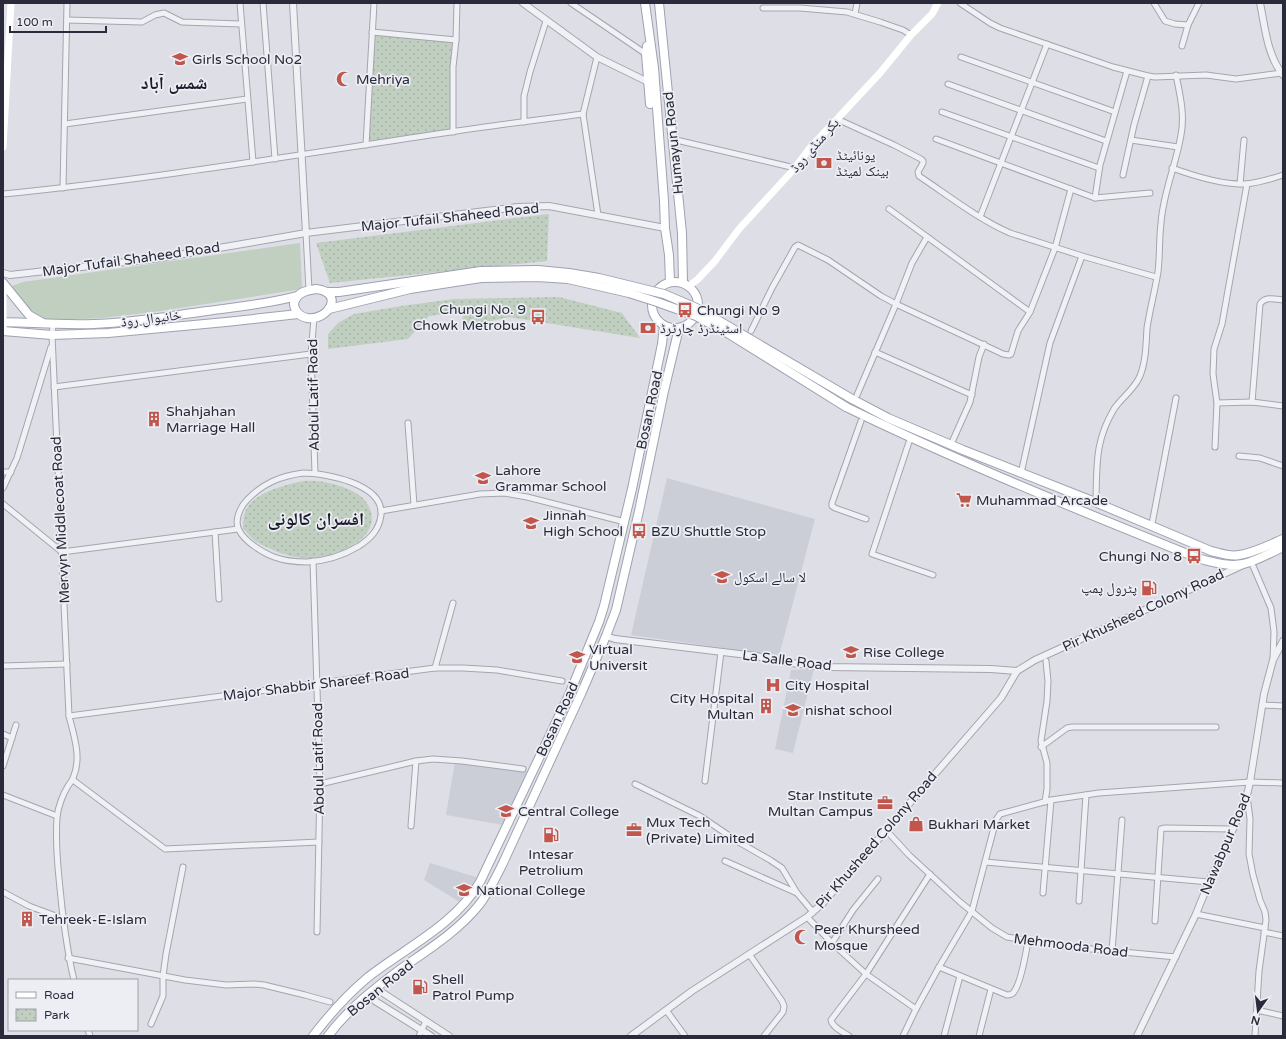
<svg xmlns="http://www.w3.org/2000/svg" width="1286" height="1039" font-family="'Varela Round','Noto Naskh Arabic',sans-serif">
  <defs>
    <pattern id="park-dots" width="8" height="8" patternUnits="userSpaceOnUse"><rect width="8" height="8" fill="#c0cfc0"/><path d="M2 2h.1M6 6h.1" fill="none" stroke="#a5b2a6" stroke-width="1.8" stroke-linecap="round"/></pattern>
  </defs>
  <rect width="100%" height="100%" fill="#dedfe6"/>
  <!-- built -->
  <g fill="#ccced7">
    <path d="M667 478 815 519 779 656 631 635Z"/>
    <path d="M814 669 793 753 775 749 791 670Z"/>
    <path d="M455 761 530 772 509 826 446 815Z"/>
    <path d="M430 863 479 878 463 904 424 880Z"/>
  </g>
  <!-- green -->
  <path fill="#c0cfc0" d="M300 243 302 289 154 312 102 318 36 321 12 286 23 282Z"/>
  <!-- park -->
  <g fill="url(#park-dots)">
    <path d="M374 34 453 42 450 64 451 131 367 144Z"/>
    <path d="M549 214 547 261 330 283 316 243Z"/>
    <path d="M559 297 622 313 640 338 509 317 469 326 462 323 463 316 461 312 429 316 408 339 328 349V334L338 323 354 314 401 306 454 299Z"/>
    <path d="M304 481C322 480 338 484 354 492 363 497 368 502 371 512 379 541 333 557 311 558 298 559 285 555 273 550 267 547 259 544 254 540 250 537 247 532 243 529 243 525 243 520 244 516 248 493 285 485 304 481Z"/>
  </g>
  <g fill="none" stroke-linecap="round" stroke-linejoin="round">
    <defs>
      <g id="minor">
        <path d="M240 3 253 162"/>
        <path d="M263 3 275 159"/>
        <path d="M571 3 646 54"/>
        <path d="M960 3 990 23 1000 28 1113 67 1148 76 1155 77 1206 75 1236 79 1282 73"/>
        <path d="M1154 3 1165 21 1175 24 1188 25"/>
        <path d="M763 8H800L847 12 880 22 903 30 911 35"/>
        <path d="M855 14 857 3"/>
        <path d="M67 20 142 22 155 15 164 13 182 22 241 24"/>
        <path d="M372 32 456 40"/>
        <path d="M1182 46 1188 25 1199 3"/>
        <path d="M597 57 583 114 598 215"/>
        <path d="M961 57 1115 112"/>
        <path d="M948 84 1106 141"/>
        <path d="M942 112 1099 168"/>
        <path d="M837 119 894 145 921 159 923 161V163L918 172 919 176C949 196 978 219 1010 233L1082 256 1156 277"/>
        <path d="M524 122V96L530 72 546 21"/>
        <path d="M65 124 247 99"/>
        <path d="M453 132V67L456 40 457 3"/>
        <path d="M672 139 795 168"/>
        <path d="M936 139 1095 198 1150 193"/>
        <path d="M1131 140 1178 147"/>
        <path d="M366 145 374 3"/>
        <path d="M1172 168C1194 176 1223 185 1246 184 1258 183 1271 179 1283 175"/>
        <path d="M1123 175 1134 125 1148 76"/>
        <path d="M1240 184 1244 140"/>
        <path d="M63 188 67 3"/>
        <path d="M3 194C153 179 302 154 451 132 495 125 539 120 583 114"/>
        <path d="M1095 198 1100 165 1127 71"/>
        <path d="M889 209 1030 312"/>
        <path d="M980 217 1047 44"/>
        <path d="M306 233 309 290"/>
        <path d="M314 318 311 354 315 473"/>
        <path d="M53 325 52 335 69 716C74 736 82 758 73 778 72 781 70 783 68 786 63 794 58 807 57 817 55 847 59 878 62 908 65 932 68 956 74 980"/>
        <path d="M751 331 772 288 795 247 798 245 828 260 881 296 896 304 1003 354 1009 355 1011 354 1018 331 1030 312 1055 248 1071 189"/>
        <path d="M875 352 972 395"/>
        <path d="M54 387 311 354"/>
        <path d="M857 395 896 304 912 263 927 237"/>
        <path d="M1252 402 1260 304C1265 296 1275 299 1283 300"/>
        <path d="M1217 403 1252 402 1283 406"/>
        <path d="M861 421 832 503V506L835 508 866 519"/>
        <path d="M408 423 414 505"/>
        <path d="M953 440 970 402 979 357 984 344"/>
        <path d="M909 442 872 554 933 575"/>
        <path d="M1215 447 1217 403 1213 374 1214 349 1222 324 1247 184"/>
        <path d="M1239 456 1260 458 1283 466"/>
        <path d="M1022 469 1050 343 1082 256"/>
        <path d="M3 472H11"/>
        <path d="M303 473C326 473 384 484 381 515 379 530 371 538 359 546 344 555 325 561 307 562 297 562 285 561 274 557 263 553 244 541 239 530 234 521 240 507 247 500 263 483 281 476 303 473Z"/>
        <path d="M3 488 17 458 51 347"/>
        <path d="M1096 499C1097 464 1095 441 1114 409 1122 397 1134 390 1140 376 1146 361 1146 344 1147 328 1150 309 1155 290 1158 272 1160 256 1159 239 1161 223 1163 193 1176 165 1181 135 1185 115 1180 95 1176 75"/>
        <path d="M3 504 62 552 238 529"/>
        <path d="M381 511 480 494 504 493 527 497 625 522"/>
        <path d="M1152 524 1176 398"/>
        <path d="M215 532 219 599"/>
        <path d="M313 561 320 784 317 932"/>
        <path d="M1253 566 1271 608 1274 632 1273 659"/>
        <path d="M3 666 67 664"/>
        <path d="M435 668 453 603"/>
        <path d="M1263 705 1283 706"/>
        <path d="M69 716 435 668H463L497 670 562 681"/>
        <path d="M3 734 12 738"/>
        <path d="M1041 747 1067 728 1072 727H1216"/>
        <path d="M3 766 16 725"/>
        <path d="M73 780 165 849 319 842"/>
        <path d="M705 781 721 652"/>
        <path d="M320 784 416 761 433 759 462 761 523 769"/>
        <path d="M635 784 700 816 737 841 770 860 782 868 797 893"/>
        <path d="M3 795 57 816"/>
        <path d="M1247 796 1250 819 1249 854 1253 875 1260 900 1265 912 1266 920 1259 971 1255 1036"/>
        <path d="M1045 802 1047 789V763L1041 741 1047 701 1048 681 1046 661"/>
        <path d="M411 826 416 761"/>
        <path d="M886 830 909 855 960 902 992 928 1007 937 1059 946 1176 957"/>
        <path d="M725 861 797 893 813 912"/>
        <path d="M985 862 1209 882"/>
        <path d="M3 892 29 906 64 919"/>
        <path d="M1043 893 1051 800"/>
        <path d="M1079 901 1086 795"/>
        <path d="M1196 914 1265 928"/>
        <path d="M807 917 832 943 866 974 916 1009"/>
        <path d="M1155 921 1161 829 1165 828 1233 829"/>
        <path d="M1264 932 1283 936"/>
        <path d="M832 943 853 910 878 879"/>
        <path d="M1112 951 1122 820"/>
        <path d="M749 954 782 1001 784 1006 783 1012 764 1036"/>
        <path d="M68 958 185 980 226 985 254 984 264 985 305 995 330 1002"/>
        <path d="M939 967 1007 995C1010 995 1011 995 1013 993 1021 985 1026 952 1028 941"/>
        <path d="M666 1010 685 1036"/>
        <path d="M1257 1010 1283 1016"/>
        <path d="M151 1024 163 996V976L166 954 183 867"/>
        <path d="M88 1030 90 1036"/>
        <path d="M419 1036 426 1021"/>
        <path d="M849 1036C843 1032 832 1027 831 1020L866 974 930 874"/>
        <path d="M903 1036 916 1009 939 967 972 911 996 820 1000 814 1051 800 1099 793 1250 782 1283 783"/>
        <path d="M944 1036 960 976"/>
        <path d="M979 1036 991 989"/>
      </g>
      <g id="tertiary">
        <path d="M523 3 597 57 648 82"/>
        <path d="M1260 3C1265 27 1267 55 1283 75"/>
        <path d="M306 233 518 207 549 206 665 228"/>
        <path d="M3 273 10 275 161 258 306 233 293 3"/>
        <path d="M606 636 615 639 756 656 791 663 826 667 991 669 1017 671"/>
        <path d="M383 993 449 1036"/>
        <path d="M375 1001 431 1036"/>
        <path d="M631 1036 692 991 807 917 822 904 1001 698 1017 671 1035 660 1241 566"/>
        <path d="M1137 1036 1196 914 1209 882 1233 829 1247 795 1250 782 1264 694 1273 660 1283 641"/>
      </g>
      <g id="primary">
        <path d="M645 3 654 68 664 201 665 228 669 255 670 282"/>
        <path d="M659 3 682 233 683 283"/>
        <path d="M647 46 646 54 650 104"/>
        <circle cx="675" cy="305" r="23"/>
        <path d="M3 283 29 315 43 323"/>
        <path d="M316 289C345 292 329 321 307 318 297 316 290 305 297 297 301 291 310 290 316 289Z"/>
        <path d="M327 292H339L481 271"/>
        <path d="M329 309 410 289 481 278"/>
        <path d="M3 322C33 323 64 325 94 324 132 323 169 316 207 311 236 307 268 304 297 296"/>
        <path d="M3 331 52 335 108 333 226 322 298 314"/>
        <path d="M852 399 888 418 963 450 1090 500 1211 551C1220 553 1229 557 1239 555 1254 553 1269 545 1283 539"/>
        <path d="M846 407C961 463 1081 511 1200 559 1213 562 1229 567 1243 564 1257 561 1270 553 1283 547"/>
        <path d="M313 1036C329 1015 347 995 367 978 405 948 455 925 480 882L569 695 599 622 604 606 632 489 662 344 664 326"/>
        <path d="M328 1036C348 1009 375 988 402 968 429 949 458 931 479 905 489 892 496 877 503 863L581 694 606 636 616 610 639 511 664 391 679 328"/>
      </g>
    </defs>
    <!-- minor casing -->
    <use href="#minor" stroke="#a4a5af" stroke-width="7"/>
    <!-- tertiary casing -->
    <use href="#tertiary" stroke="#a4a5af" stroke-width="8"/>
    <!-- primary casing -->
    <use href="#primary" stroke="#9ea1b1" stroke-width="10"/>
    <!-- minor -->
    <use href="#minor" stroke="#f0f1f5" stroke-width="5"/>
    <!-- tertiary -->
    <use href="#tertiary" stroke="#f0f1f5" stroke-width="6"/>
    <!-- secondary -->
    <g stroke="#fff" stroke-width="7">
      <path d="M3 147 11 3"/>
      <path d="M3 283V331"/>
      <path d="M689 286 698 279 715 261 739 229 795 168 809 149 880 73 911 35 932 14 938 3"/>
    </g>
    <!-- primary -->
    <use href="#primary" stroke="#fff" stroke-width="8"/>
    <defs>
      <g id="primary-bridge">
        <path d="M481 271 538 270 569 273 599 278 664 294 699 309 852 399"/>
        <path d="M481 278 537 277 568 279 629 293 657 302 696 316 729 334 846 407"/>
      </g>
    </defs>
    <!-- primary-bridge casing -->
    <use href="#primary-bridge" stroke="#9ea1b1" stroke-width="10" stroke-linecap="butt"/>
    <!-- primary-bridge -->
    <use href="#primary-bridge" stroke="#fff" stroke-width="8"/>
  </g>
  <!-- icons -->
  <defs>
    <symbol id="school-bare" viewBox="-9 -9 18 18"><path d="M0-5L7-2L0 1L-7-2ZM-4 1L0 2.5L4 1V4Q0 6-4 4Z" fill="#c1564d" stroke="#edeef4" stroke-width="2.5" paint-order="stroke"/></symbol>
    <symbol id="mosque-bare" viewBox="-9 -9 18 18"><path d="M3.5-4.9A6 6 0 1 0 3.5 4.9A5 5 0 1 1 3.5-4.9Z" fill="#c1564d" stroke="#edeef4" stroke-width="2.5" paint-order="stroke"/></symbol>
    <symbol id="bank-bare" viewBox="-9 -9 18 18"><path d="M-6-4H6V4H-6ZM0-2.3a2.3 2.3 0 1 0 0 4.6a2.3 2.3 0 1 0 0-4.6Z" fill="#c1564d" stroke="#edeef4" stroke-width="2.5" paint-order="stroke"/></symbol>
    <symbol id="bus-bare" viewBox="-9 -9 18 18"><path d="M-5-6H5V4H4V6H2V4H-2V6H-4V4H-5ZM-3.5-4V0h7V-4ZM-3.5 1.2v1.5H-2V1.2ZM2 1.2v1.5H3.5V1.2Z" fill="#c1564d" stroke="#edeef4" stroke-width="2.5" paint-order="stroke"/></symbol>
    <symbol id="building-bare" viewBox="-9 -9 18 18"><path d="M-4-6H4V6H1V3H-1V6H-4ZM-2.5-4.3h1.7v1.8h-1.7ZM.8-4.3h1.7v1.8H.8ZM-2.5-1h1.7V.8h-1.7ZM.8-1h1.7V.8H.8Z" fill="#c1564d" stroke="#edeef4" stroke-width="2.5" paint-order="stroke"/></symbol>
    <symbol id="supermarket-bare" viewBox="-9 -9 18 18"><path d="M-6-5.5h2.5l.6 2H6L4.5 2H-2.5L-4.4-4H-6ZM-1.5 3.2a1.3 1.3 0 1 0 .1 0ZM3 3.2a1.3 1.3 0 1 0 .1 0Z" fill="#c1564d" stroke="#edeef4" stroke-width="2.5" paint-order="stroke"/></symbol>
    <symbol id="fuel-bare" viewBox="-9 -9 18 18"><path d="M-5.5-6h7V0h2V4h1.3V-2.5L3-4.5l.8-.8L6-3V5H2.5V1h-1V6h-7ZM-4.2-4.7v3.2H.2V-4.7Z" fill="#c1564d" stroke="#edeef4" stroke-width="2.5" paint-order="stroke"/></symbol>
    <symbol id="hospital-bare" viewBox="-9 -9 18 18"><path d="M-5-5h3v3.5h4V-5h3V5h-3V1.5h-4V5h-3Z" fill="#c1564d" stroke="#edeef4" stroke-width="2.5" paint-order="stroke"/></symbol>
    <symbol id="office-bare" viewBox="-9 -9 18 18"><path d="M-6-3h4V-5.5h4V-3h4V5H-6ZM-1-4.5V-3h2v-1.5ZM-6 0V1H6V0Z" fill="#c1564d" stroke="#edeef4" stroke-width="2.5" paint-order="stroke"/></symbol>
    <symbol id="shop-bare" viewBox="-9 -9 18 18"><path d="M-5-2.5h2.3a2.7 3.5 0 0 1 5.4 0H5L5.5 6h-11ZM-1.5-2.5h3a1.5 2.3 0 0 0-3 0Z" fill="#c1564d" stroke="#edeef4" stroke-width="2.5" paint-order="stroke"/></symbol>
  </defs>
  <g fill-rule="evenodd">
    <use href="#school-bare" x="169" y="48" width="22" height="22"/>
    <use href="#mosque-bare" x="333" y="68" width="22" height="22"/>
    <use href="#bank-bare" x="813" y="152" width="22" height="22"/>
    <use href="#bus-bare" x="674" y="299" width="22" height="22"/>
    <use href="#bus-bare" x="527" y="306" width="22" height="22"/>
    <use href="#bank-bare" x="637" y="317" width="22" height="22"/>
    <use href="#building-bare" x="143" y="408" width="22" height="22"/>
    <use href="#school-bare" x="472" y="467" width="22" height="22"/>
    <use href="#supermarket-bare" x="953" y="489" width="22" height="22"/>
    <use href="#school-bare" x="520" y="512" width="22" height="22"/>
    <use href="#bus-bare" x="628" y="520" width="22" height="22"/>
    <use href="#bus-bare" x="1183" y="545" width="22" height="22"/>
    <use href="#school-bare" x="711" y="566" width="22" height="22"/>
    <use href="#fuel-bare" x="1138" y="577" width="22" height="22"/>
    <use href="#school-bare" x="840" y="641" width="22" height="22"/>
    <use href="#school-bare" x="566" y="646" width="22" height="22"/>
    <use href="#hospital-bare" x="762" y="674" width="22" height="22"/>
    <use href="#building-bare" x="755" y="695" width="22" height="22"/>
    <use href="#school-bare" x="782" y="699" width="22" height="22"/>
    <use href="#office-bare" x="874" y="792" width="22" height="22"/>
    <use href="#school-bare" x="495" y="800" width="22" height="22"/>
    <use href="#shop-bare" x="905" y="813" width="22" height="22"/>
    <use href="#office-bare" x="623" y="819" width="22" height="22"/>
    <use href="#fuel-bare" x="540" y="824" width="22" height="22"/>
    <use href="#school-bare" x="453" y="879" width="22" height="22"/>
    <use href="#building-bare" x="16" y="908" width="22" height="22"/>
    <use href="#mosque-bare" x="791" y="926" width="22" height="22"/>
    <use href="#fuel-bare" x="409" y="976" width="22" height="22"/>
  </g>
  <g text-anchor="middle" stroke-width="3.5" stroke-linejoin="round" paint-order="stroke">
    <!-- poi labels -->
    <g font-size="14" fill="#292b3b" stroke="#edeef4" text-anchor="start">
      <text x="192" y="64">Girls School No2</text>
      <text x="356" y="84">Mehriya</text>
      <text x="836" y="160">یونائیٹڈ<tspan x="836" dy="16">بینک لمیٹڈ</tspan></text>
      <text x="526" y="314" text-anchor="end">Chungi No. 9<tspan x="526" dy="16">Chowk Metrobus</tspan></text>
      <text x="697" y="315">Chungi No 9</text>
      <text x="660" y="333">اسٹینڈرڈ چارٹرڈ</text>
      <text x="166" y="416">Shahjahan<tspan x="166" dy="16">Marriage Hall</tspan></text>
      <text x="495" y="475">Lahore<tspan x="495" dy="16">Grammar School</tspan></text>
      <text x="976" y="505">Muhammad Arcade</text>
      <text x="543" y="520">Jinnah<tspan x="543" dy="16">High School</tspan></text>
      <text x="651" y="536">BZU Shuttle Stop</text>
      <text x="1182" y="561" text-anchor="end">Chungi No 8</text>
      <text x="734" y="582">لا سالے اسکول</text>
      <text x="1137" y="593" text-anchor="end">پٹرول پمپ</text>
      <text x="589" y="654">Virtual<tspan x="589" dy="16">Universit</tspan></text>
      <text x="863" y="657">Rise College</text>
      <text x="785" y="690">City Hospital</text>
      <text x="754" y="703" text-anchor="end">City Hospital<tspan x="754" dy="16">Multan</tspan></text>
      <text x="805" y="715">nishat school</text>
      <text x="873" y="800" text-anchor="end">Star Institute<tspan x="873" dy="16">Multan Campus</tspan></text>
      <text x="518" y="816">Central College</text>
      <text x="646" y="827">Mux Tech<tspan x="646" dy="16">(Private) Limited</tspan></text>
      <text x="928" y="829">Bukhari Market</text>
      <text x="551" y="859" text-anchor="middle">Intesar<tspan x="551" dy="16">Petrolium</tspan></text>
      <text x="476" y="895">National College</text>
      <text x="39" y="924">Tehreek-E-Islam</text>
      <text x="814" y="934">Peer Khursheed<tspan x="814" dy="16">Mosque</tspan></text>
      <text x="432" y="984">Shell<tspan x="432" dy="16">Patrol Pump</tspan></text>
    </g>
    <!-- street labels -->
    <g font-size="14" fill="#292b3b" stroke="#edeef4">
      <text transform="translate(673 143) rotate(-96)" y="5">Humayun Road</text>
      <text transform="translate(814 145) rotate(-49)" y="5">بکر منڈی روڈ</text>
      <text transform="translate(450 217) rotate(-6)" y="5">Major Tufail Shaheed Road</text>
      <text transform="translate(131 259) rotate(-8)" y="5">Major Tufail Shaheed Road</text>
      <text transform="translate(151 318) rotate(-7)" y="5">خانیوال روڈ</text>
      <text transform="translate(313 395) rotate(-91)" y="5">Abdul Latif Road</text>
      <text transform="translate(649 410) rotate(-78)" y="5">Bosan Road</text>
      <text transform="translate(60 520) rotate(-93)" y="5">Mervyn Middlecoat Road</text>
      <text transform="translate(1143 610) rotate(-25)" y="5">Pir Khusheed Colony Road</text>
      <text transform="translate(787 660) rotate(7)" y="5">La Salle Road</text>
      <text transform="translate(316 684) rotate(-7)" y="5">Major Shabbir Shareef Road</text>
      <text transform="translate(557 719) rotate(-65)" y="5">Bosan Road</text>
      <text transform="translate(318 759) rotate(-91)" y="5">Abdul Latif Road</text>
      <text transform="translate(876 840) rotate(-49)" y="5">Pir Khusheed Colony Road</text>
      <text transform="translate(1225 844) rotate(-67)" y="5">Nawabpur Road</text>
      <text transform="translate(1071 945) rotate(7)" y="5">Mehmooda Road</text>
      <text transform="translate(380 988) rotate(-39)" y="5">Bosan Road</text>
    </g>
    <!-- district labels -->
    <g font-size="18" font-weight="bold" fill="#1b1d2c" stroke="#edeef4">
      <text x="174" y="89">شمس آباد</text>
      <text x="316" y="525">افسران کالونی</text>
    </g>
  </g>
  <!-- border -->
  <rect width="1286" height="1039" fill="none" stroke="#292b3b" stroke-width="8"/>
  <!-- legend -->
  <rect x="8" y="979" width="130" height="52" fill="#edeef4" stroke="#9fa0aa"/>
  <rect x="16" y="992" width="20" height="6" fill="#ffffff" stroke="#9fa0aa"/>
  <text x="44" y="999" font-size="12" fill="#292b3b">Road</text>
  <rect x="16" y="1009" width="20" height="12" fill="url(#park-dots)" stroke="#9fa0aa"/>
  <text x="44" y="1019" font-size="12" fill="#292b3b">Park</text>
  <!-- north arrow -->
  <g transform="translate(1258 1011) rotate(194)" stroke="#edeef4" stroke-width="3" paint-order="stroke">
  <path d="M0-3L7 15L0 10L-7 15Z" fill="#292b3b"/>
  <text y="-6" font-size="11" font-weight="bold" text-anchor="middle" fill="#292b3b">N</text>
  </g>
  <!-- scale -->
  <path d="M10 26v6h96v-6" fill="none" stroke="#292b3b" stroke-width="2"/>
  <text x="16" y="26" font-size="12" fill="#292b3b" stroke="#edeef4" stroke-width="3" paint-order="stroke">100 m</text>
</svg>
